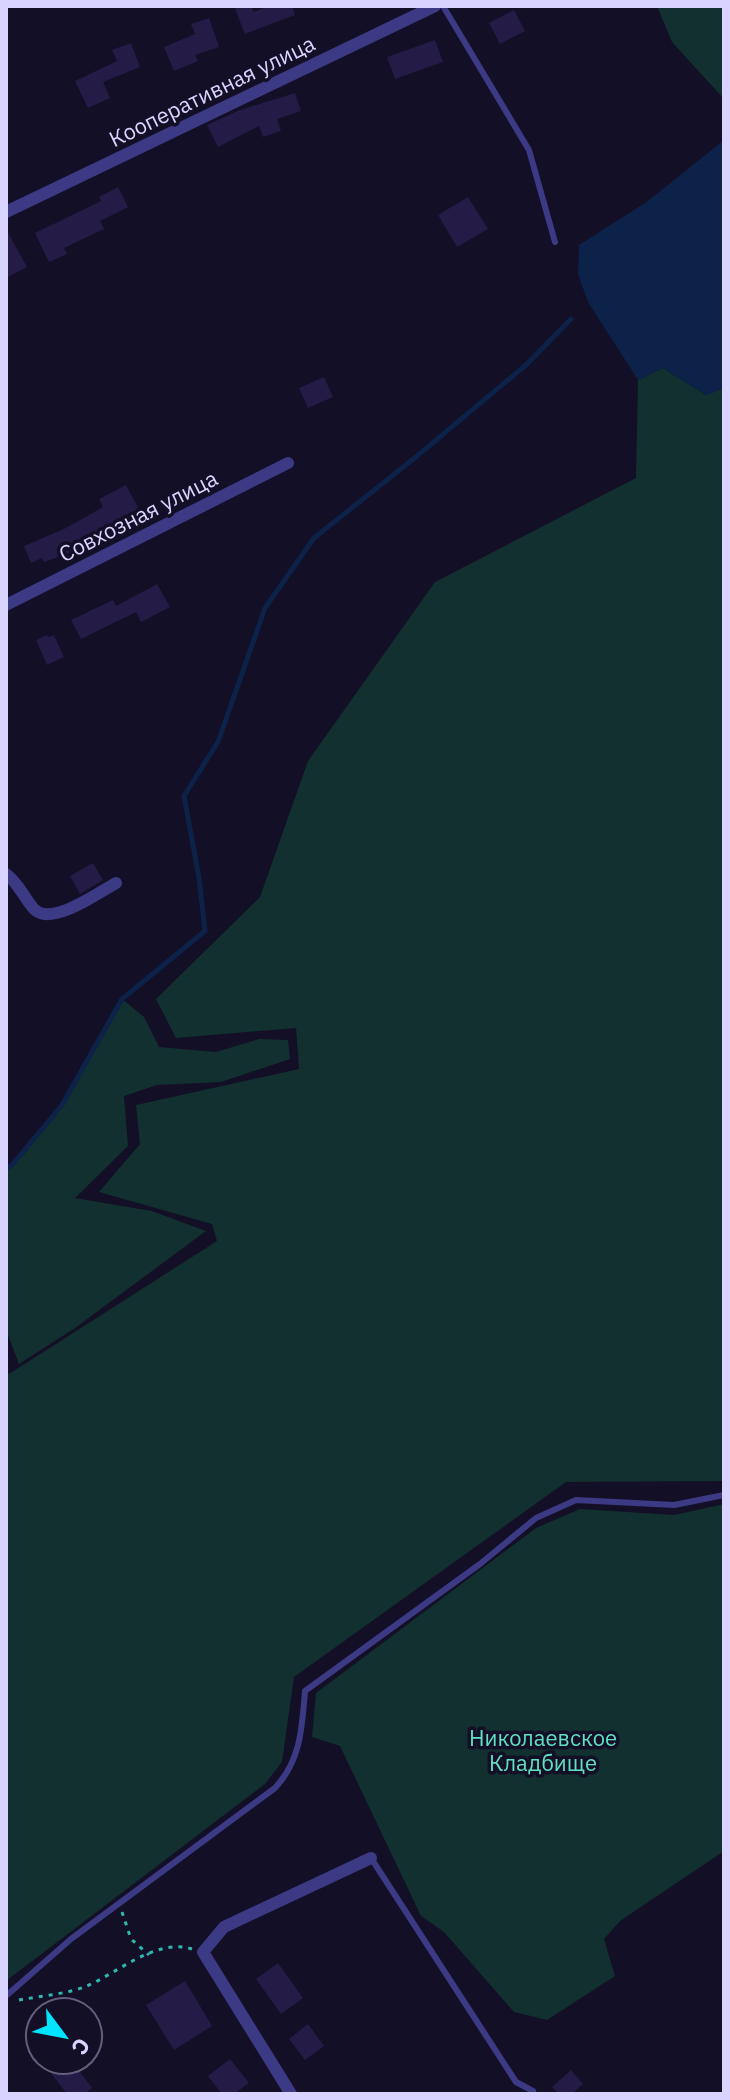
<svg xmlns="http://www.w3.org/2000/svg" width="730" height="2100" font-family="'IBM Plex Sans',sans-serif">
  <rect width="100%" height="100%" fill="#130f26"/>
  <!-- green -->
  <g fill="#12302f">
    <path d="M657 6H724V99L672 42Z"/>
    <path d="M663 368 706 395 724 388V1481L566 1482 294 1677 282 1762 265 1784 6 1981V1369L9 1374 217 1241 212 1224 99 1192 140 1144 136 1105 299 1069 296 1028 176 1038 156 999 260 897 308 761 435 582 636 478 638 380Z"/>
    <path d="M122 999 144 1017 159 1047 216 1052 259 1039 288 1040 290 1059 221 1082 157 1085 124 1096 128 1146 75 1198 152 1211 206 1231 75 1328 19 1364 6 1330V1169L12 1165 62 1105Z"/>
    <path d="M724 1504V1851L620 1921 604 1939 615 1976 547 2020 514 2012 444 1932 421 1916 340 1746 312 1737 316 1693 536 1528 580 1509 674 1515Z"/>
  </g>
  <!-- water -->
  <path fill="#0c2248" d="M724 140V388L706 395 663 368 638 380 588 302 578 274 579 245 648 201Z"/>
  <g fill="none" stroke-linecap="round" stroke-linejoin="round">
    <!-- stream -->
    <path stroke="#0c2248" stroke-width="5" d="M6 1169 12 1165 62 1105 122 999 205 931 199 878 184 796 218 742 265 608 314 538 417 456 526 365 571 319"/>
  </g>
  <!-- building -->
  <g fill="#241b47">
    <path d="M242 6H251L254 12 269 6H292L295 15 245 34 235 9Z"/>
    <path d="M514 10 525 31 500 44 489 23Z"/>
    <path d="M209 18 219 47 195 55 198 61 174 71 164 47 195 34 191 24Z"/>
    <path d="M435 40 443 62 395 79 387 57Z"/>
    <path d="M131 43 140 67 103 82 110 98 88 108 75 81 117 61 112 50Z"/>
    <path d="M295 93 301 111 277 119 281 131 263 137 259 126 218 147 207 125 240 110Z"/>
    <path d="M118 187 128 207 100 221 104 229 64 248 67 254 49 262 35 233 101 201 99 197Z"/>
    <path d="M468 197 488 229 457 247 438 215Z"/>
    <path d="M6 229 27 267 6 278Z"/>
    <path d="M324 377 333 397 308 408 299 388Z"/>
    <path d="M126 485 141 513 75 551 44 562 42 558 31 563 24 546 64 529 103 507 99 499Z"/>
    <path d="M157 584 170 607 141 622 136 612 81 639 71 620 113 600 116 606Z"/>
    <path d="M47 635 48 637 54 635 64 657 47 665 36 640Z"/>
    <path d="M93 863 103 880 80 894 70 876Z"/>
    <path d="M278 1963 303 1998 281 2014 256 1979Z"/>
    <path d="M185 1981 212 2026 174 2050 146 2005Z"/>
    <path d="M308 2024 324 2046 305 2060 289 2039Z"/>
    <path d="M230 2059 249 2083 234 2094H222L208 2076Z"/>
    <path d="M41 2060H71L92 2088 84 2094H67Z"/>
    <path d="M571 2070 583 2084 572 2094H559L552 2087Z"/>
  </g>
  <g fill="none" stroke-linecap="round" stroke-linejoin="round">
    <!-- path -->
    <g stroke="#2fb8b0" stroke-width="3" stroke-dasharray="4 6" stroke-linecap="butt">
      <path d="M122 1912 131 1939 149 1955"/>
      <path d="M19 2000C41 1996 67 1994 87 1986 119 1972 156 1938 192 1949"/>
    </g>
    <!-- service -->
    <g stroke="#3d3a85" stroke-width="6">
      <path d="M443 6 529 150 555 242"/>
      <path d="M371 1858 516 2082 533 2091"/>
      <path d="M6 1996 71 1939 275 1788C301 1760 302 1727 305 1691L480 1564 536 1518 576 1500 674 1505 724 1495"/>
    </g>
    <!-- minor -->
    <g stroke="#3d3a85" stroke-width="12">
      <path d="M6 212 435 6"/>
      <path d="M6 605 288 463"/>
      <path d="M6 874C18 882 24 898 34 909 51 927 98 893 116 883"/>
      <path d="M291 2094 203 1952 224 1927 371 1858"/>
    </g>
  </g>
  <g text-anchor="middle" stroke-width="7" stroke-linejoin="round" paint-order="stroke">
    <!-- street labels -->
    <g font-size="22" fill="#d9d4ff" stroke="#130f26">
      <text transform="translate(212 91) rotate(-26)" y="8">Кооперативная улица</text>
      <text transform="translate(138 516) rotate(-27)" y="8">Совхозная улица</text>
    </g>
    <!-- park labels -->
    <g font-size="22" fill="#5fe0c0" stroke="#130f26">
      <text x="543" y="1746">Николаевское<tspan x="543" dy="25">Кладбище</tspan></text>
    </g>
  </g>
  <!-- border -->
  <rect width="730" height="2100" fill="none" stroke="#d9d4ff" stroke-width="16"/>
  <!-- north arrow -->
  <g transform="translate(64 2036) rotate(122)"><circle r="38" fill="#130f26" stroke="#625e7d" stroke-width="2"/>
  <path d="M0-6L14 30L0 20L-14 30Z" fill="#00e5ff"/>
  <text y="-12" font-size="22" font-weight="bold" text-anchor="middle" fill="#d9d4ff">С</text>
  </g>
</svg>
